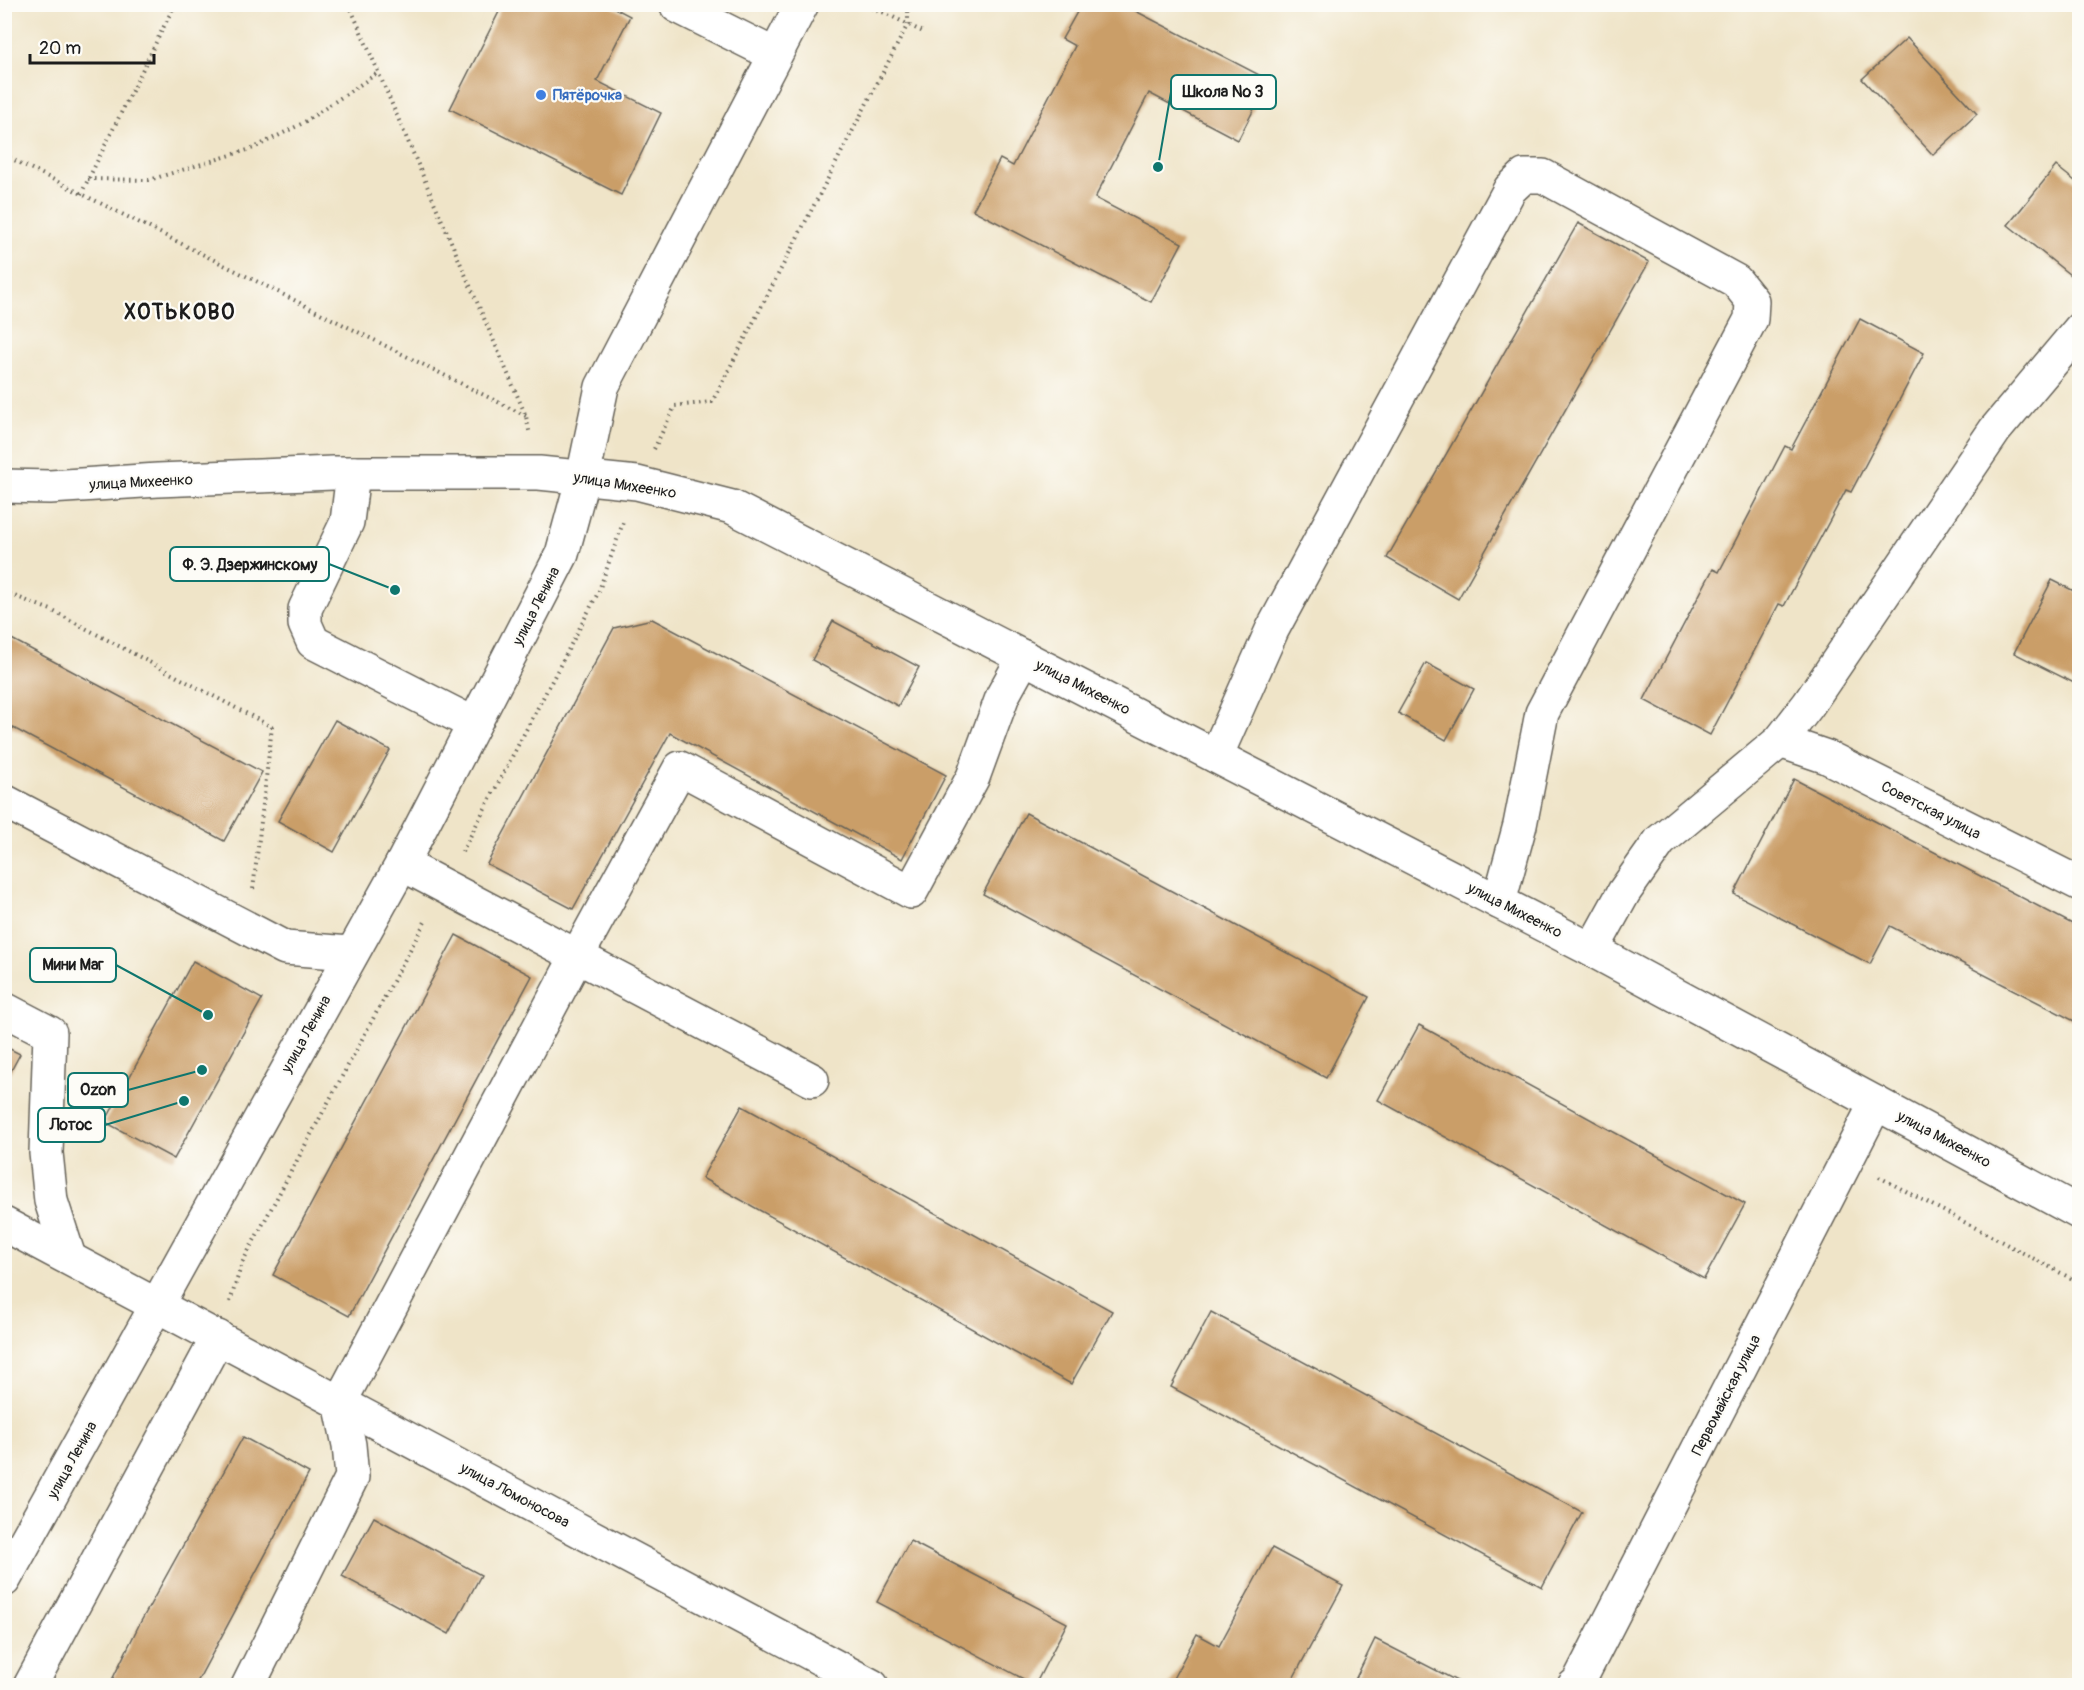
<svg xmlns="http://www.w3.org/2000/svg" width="2084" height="1690" font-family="Pangolin,sans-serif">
  <rect width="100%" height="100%" fill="#fdfcf7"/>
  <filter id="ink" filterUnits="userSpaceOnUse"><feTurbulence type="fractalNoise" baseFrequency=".0167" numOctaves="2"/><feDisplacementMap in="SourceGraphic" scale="12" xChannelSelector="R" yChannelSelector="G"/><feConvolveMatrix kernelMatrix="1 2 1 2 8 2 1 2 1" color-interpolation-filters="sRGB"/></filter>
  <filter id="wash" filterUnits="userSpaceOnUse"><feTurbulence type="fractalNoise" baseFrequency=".008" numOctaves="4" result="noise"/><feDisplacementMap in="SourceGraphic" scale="24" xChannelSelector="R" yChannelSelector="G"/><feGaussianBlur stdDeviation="1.35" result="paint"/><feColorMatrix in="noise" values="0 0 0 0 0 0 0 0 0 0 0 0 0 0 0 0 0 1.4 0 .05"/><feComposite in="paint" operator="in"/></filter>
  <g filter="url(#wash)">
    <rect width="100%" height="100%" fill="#efe4c8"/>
    <g id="blocks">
      <!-- building -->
      <g fill="#ca9e68">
        <path d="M503 4H607L630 16 597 81 661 113 621 195 450 109Z"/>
        <path d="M1081 5H1124L1269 80 1238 140 1149 93 1095 198 1182 243 1151 302 973 210 1000 159 1013 166 1075 46 1062 39Z"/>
        <path d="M1907 38 1977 114 1933 155 1862 79Z"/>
        <path d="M2056 166 2080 185V283L2008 225Z"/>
        <path d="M1578 223 1649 262 1458 599 1387 558Z"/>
        <path d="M1860 319 1924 353 1851 492 1846 490 1784 606 1779 604 1710 735 1644 700 1713 569 1719 572 1785 446 1791 449Z"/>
        <path d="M2052 580 2080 594V686L2014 653Z"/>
        <path d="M652 619 946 775 902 859 670 733 573 909 487 864 614 628Z"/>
        <path d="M833 621 919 667 898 706 812 660Z"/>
        <path d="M4 635 262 772 224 841 4 723Z"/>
        <path d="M1426 663 1474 689 1446 740 1398 713Z"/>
        <path d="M335 720 390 750 334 852 278 821Z"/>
        <path d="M1794 779 2080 928V1024L1890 926 1870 964 1734 894Z"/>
        <path d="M1026 813 1369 997 1326 1078 983 894Z"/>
        <path d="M456 935 532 976 349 1316 273 1275Z"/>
        <path d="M193 961 262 999 174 1159 105 1122Z"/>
        <path d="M1419 1025 1745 1204 1704 1279 1378 1100Z"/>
        <path d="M4 1046 20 1054 4 1084Z"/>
        <path d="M742 1106 1112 1311 1071 1384 702 1178Z"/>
        <path d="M1211 1312 1582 1512 1542 1587 1171 1387Z"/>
        <path d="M243 1437 309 1473 195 1686H109L139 1625Z"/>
        <path d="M374 1517 481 1575 449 1634 342 1576Z"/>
        <path d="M910 1541 1067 1623 1035 1685 877 1602Z"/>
        <path d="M1272 1548 1343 1586 1289 1686H1169L1197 1634 1219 1646Z"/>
        <path d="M1375 1639 1459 1682 1457 1686H1352Z"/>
      </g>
    </g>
  </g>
  <g filter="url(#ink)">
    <use href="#blocks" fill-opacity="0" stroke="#666258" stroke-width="1.5"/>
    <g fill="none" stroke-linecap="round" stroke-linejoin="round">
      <defs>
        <g id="minor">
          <path d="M677 6 775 55"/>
          <path d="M353 473 347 522 305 609V624L313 642 474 724"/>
          <path d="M4 486 50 487 158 480 333 473H539L637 483 732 507 1592 950 2080 1213"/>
          <path d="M1780 741 1827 757 2080 884"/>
          <path d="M1216 756 1272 630 1510 189 1524 176H1543L1736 281 1752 301 1751 319 1542 713 1520 825 1499 902"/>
          <path d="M4 801 285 948 350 953"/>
          <path d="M402 864 812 1080"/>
          <path d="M1592 950 1624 892 1660 841 1780 741 1808 705 1995 430 2080 329"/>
          <path d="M4 1009 50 1033 46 1153 51 1201 69 1257"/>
          <path d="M4 1224 872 1686"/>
          <path d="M4 1580 402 864 562 554 583 477 602 387 802 4"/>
          <path d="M30 1686 218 1337"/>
          <path d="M248 1686 352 1477 349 1445 340 1402 577 956 680 768 911 892 973 777 1003 695 1024 657"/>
          <path d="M1574 1686 1578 1683 1876 1103"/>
        </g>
      </defs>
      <!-- minor casing -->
      <use href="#minor" stroke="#666258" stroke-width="36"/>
      <!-- path -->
      <g stroke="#666258" stroke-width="4" stroke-dasharray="1.5 4.5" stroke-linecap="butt">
        <path d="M349 4 526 416 530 435"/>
        <path d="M860 4 885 13 925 33"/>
        <path d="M173 9 182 4"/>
        <path d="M4 155 526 416"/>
        <path d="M88 179 149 180 254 148 303 123 379 72"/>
        <path d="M81 194 175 4"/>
        <path d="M654 449 675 406 712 402 908 24V4"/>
        <path d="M4 592 51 610 272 727 253 890"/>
        <path d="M462 852 598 593 624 520"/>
        <path d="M1879 1177 2080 1283"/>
        <path d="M230 1302 242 1263 426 920"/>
      </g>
      <!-- minor -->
      <use href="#minor" stroke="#fff" stroke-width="33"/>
    </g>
  </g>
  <!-- markers -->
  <circle fill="#3f7fe0" stroke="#fdfcf7" stroke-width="2" cx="541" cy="95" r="6"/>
  <g text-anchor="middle" stroke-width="4.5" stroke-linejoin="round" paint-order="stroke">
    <!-- shop labels -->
    <g font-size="15" font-weight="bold" fill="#366cbe" stroke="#fdfcf7" text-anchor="start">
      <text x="553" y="100">Пятёрочка</text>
    </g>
    <!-- street labels -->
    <g font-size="15" fill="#1c1c1c" stroke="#fdfcf7">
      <text transform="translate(141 482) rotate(-3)" y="5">улица Михеенко</text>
      <text transform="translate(625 485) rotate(9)" y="5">улица Михеенко</text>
      <text transform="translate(536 606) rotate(-63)" y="5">улица Ленина</text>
      <text transform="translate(1083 687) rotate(27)" y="5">улица Михеенко</text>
      <text transform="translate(1931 810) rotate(27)" y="5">Советская улица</text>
      <text transform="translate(1515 910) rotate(27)" y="5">улица Михеенко</text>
      <text transform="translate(306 1034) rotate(-61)" y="5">улица Ленина</text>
      <text transform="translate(1944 1139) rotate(28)" y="5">улица Михеенко</text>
      <text transform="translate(1726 1395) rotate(-63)" y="5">Первомайская улица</text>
      <text transform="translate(72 1460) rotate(-61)" y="5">улица Ленина</text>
      <text transform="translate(515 1495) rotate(28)" y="5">улица Ломоносова</text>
    </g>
    <!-- district labels -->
    <g font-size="21" font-weight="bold" letter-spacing="1.5" fill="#1c1c1c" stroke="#fdfcf7">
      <text x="180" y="319">ХОТЬКОВО</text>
    </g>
  </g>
  <!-- callouts -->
  <path fill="none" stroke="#0f766e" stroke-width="2" d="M1158 167L1171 92M395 590L329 564M208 1015L116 965M202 1070L128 1090M184 1101L105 1125"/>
  <g fill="#0f766e" stroke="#fdfcf7" stroke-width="2">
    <circle cx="1158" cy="167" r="6"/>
    <circle cx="395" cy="590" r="6"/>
    <circle cx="208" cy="1015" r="6"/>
    <circle cx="202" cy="1070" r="6"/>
    <circle cx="184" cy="1101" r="6"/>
  </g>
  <g fill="#fdfcf7" stroke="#0f766e" stroke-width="2">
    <rect x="1171" y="75" width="105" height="34" rx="6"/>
    <rect x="170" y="547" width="159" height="34" rx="6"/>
    <rect x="30" y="948" width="86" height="34" rx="6"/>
    <rect x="68" y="1073" width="60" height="34" rx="6"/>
    <rect x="38" y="1108" width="67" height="34" rx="6"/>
  </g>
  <g font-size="16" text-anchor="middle" font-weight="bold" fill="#1c1c1c">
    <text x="1223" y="97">Школа № 3</text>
    <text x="250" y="570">Ф. Э. Дзержинскому</text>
    <text x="73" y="970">Мини Маг</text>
    <text x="98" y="1095">Ozon</text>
    <text x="71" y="1130">Лотос</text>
  </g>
  <!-- margin -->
  <rect width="2084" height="1690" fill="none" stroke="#fdfcf7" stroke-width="24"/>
  <!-- scale -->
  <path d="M30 54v9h124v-9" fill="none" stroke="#1c1c1c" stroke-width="3"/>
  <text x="39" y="54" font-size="18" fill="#1c1c1c" stroke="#fdfcf7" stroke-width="4.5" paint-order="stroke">20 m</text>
</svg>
